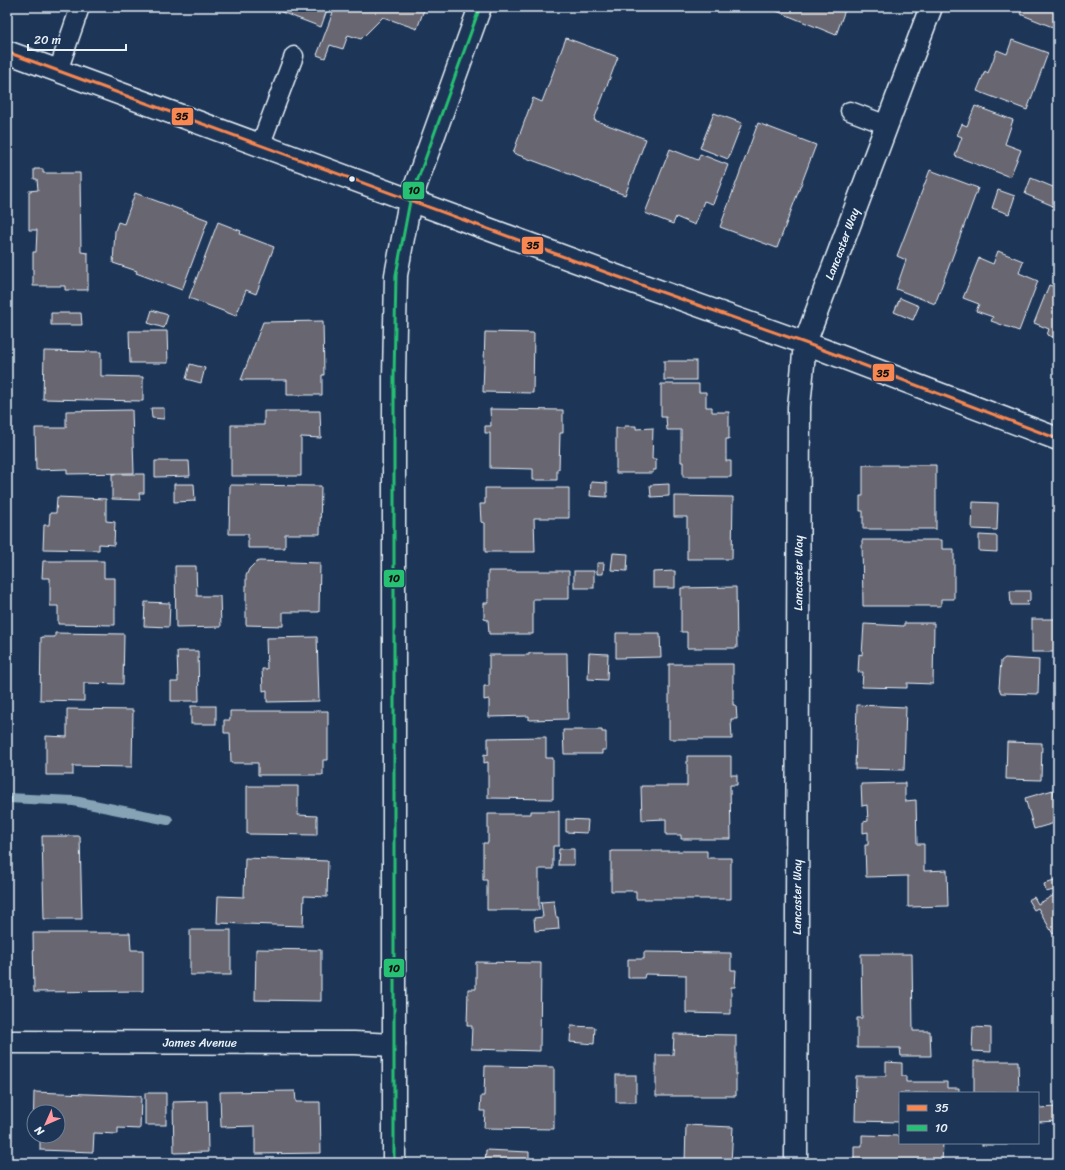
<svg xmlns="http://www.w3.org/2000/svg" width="1065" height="1170" font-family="Sriracha,sans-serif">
  <rect width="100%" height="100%" fill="#1d3557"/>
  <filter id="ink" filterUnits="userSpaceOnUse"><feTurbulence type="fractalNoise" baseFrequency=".025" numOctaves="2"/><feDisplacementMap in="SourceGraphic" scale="8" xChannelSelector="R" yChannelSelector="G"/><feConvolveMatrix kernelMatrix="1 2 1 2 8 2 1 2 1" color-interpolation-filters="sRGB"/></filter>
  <g filter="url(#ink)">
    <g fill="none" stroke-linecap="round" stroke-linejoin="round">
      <!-- stream -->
      <path stroke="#85a3b5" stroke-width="10" d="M7 798 74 801 168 820"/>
    </g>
    <!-- building -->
    <g fill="#686671" stroke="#e8f1f8">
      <path d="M268 7H328L321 27Z"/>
      <path d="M335 7H425L417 29 383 17 361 39 348 35 343 49 330 45 325 58 317 55Z"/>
      <path d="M775 7H846L836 35 774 10Z"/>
      <path d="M1023 7H1058V26L1056 25 1055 28 1020 14Z"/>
      <path d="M566 38 618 57 594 120 646 139 625 195 513 153 533 98 542 102Z"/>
      <path d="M1012 40 1048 53 1027 110 977 91 985 71 988 73 997 50 1007 54Z"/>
      <path d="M975 106 1013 120 1005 144 1021 150 1010 177 955 156 962 137 957 135 962 124 967 126Z"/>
      <path d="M714 113 742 123 728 159 700 148Z"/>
      <path d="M758 123 816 145 777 248 720 227Z"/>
      <path d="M670 149 698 160 700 154 728 165 713 204 704 201 695 225 676 217 673 224 645 213Z"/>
      <path d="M34 169H43V173H80L81 252 88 253V290H65V286H33V252H36L37 230H29V191L38 190 37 179H34Z"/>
      <path d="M930 170 978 188 935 304 896 289 906 260 897 256Z"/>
      <path d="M1031 178 1058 189V208L1025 194Z"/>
      <path d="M998 190 1015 196 1009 214 992 208Z"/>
      <path d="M135 193 208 220 182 290 136 273 137 271 113 263 115 231 118 222 124 224Z"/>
      <path d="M218 222 241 231 240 234 274 247 256 294 246 290 236 316 189 298Z"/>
      <path d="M998 251 1023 261 1019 273 1038 281 1019 331 991 321 993 317 976 311 979 304 963 298 979 258 993 264Z"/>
      <path d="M1049 285 1058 288V339L1047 335 1049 329 1034 323Z"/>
      <path d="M900 298 919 306 913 320 894 312Z"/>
      <path d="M152 310 168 315 164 328 148 323Z"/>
      <path d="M51 313H81L82 325H51Z"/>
      <path d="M323 321 324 375H322V395H287V380H241L263 322Z"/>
      <path d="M129 331H167L168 363H130Z"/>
      <path d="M485 332 534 333 533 393 483 392Z"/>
      <path d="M44 351 101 352V376L143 377V401L43 399Z"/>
      <rect x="664" y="361" width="32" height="19"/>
      <path d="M190 364 205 368 201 383 186 379Z"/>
      <path d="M661 384H699V392H706V407H712V412H729V439H726V461H731V477H683V462H681V430H667L666 417H661Z"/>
      <path d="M151 408H164V419L152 418Z"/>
      <path d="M490 409 563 410V433H560L559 469H557V480H533V469L490 468V433H485V426H491Z"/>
      <path d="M132 410 134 473 67 474V469L36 470 35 428H66V411Z"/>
      <path d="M264 411H320L321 438 301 437V476H231V425H264Z"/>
      <path d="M624 426H636V429L653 428 652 459H656V470H653V473H616V428H625Z"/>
      <path d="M155 461H189L190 476 155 477Z"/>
      <path d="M863 465H936V529H863V511H860V496H863Z"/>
      <path d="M112 474H144V493H139L140 500 112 499Z"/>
      <path d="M591 482 607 483V497L590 496Z"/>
      <path d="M174 484H194L195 501 174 502Z"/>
      <path d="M669 484V496L651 497 650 485Z"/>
      <path d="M230 485 321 486 320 534H285V548H248V534H229Z"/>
      <path d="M485 488H569V518H534L535 552H485V523L481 522 480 504H485Z"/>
      <path d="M674 496 733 497 732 559H687V517H674Z"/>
      <path d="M57 497 106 499V521L115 522 114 545 99 544V550L43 549 44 525H49L50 513H56Z"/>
      <path d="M973 502 998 503 997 530 972 529Z"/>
      <path d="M979 535 997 536V552L979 551Z"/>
      <path d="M862 540H942V549H954V599H941V606H863Z"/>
      <path d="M613 553 628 554 627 571 611 570Z"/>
      <path d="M43 561H104V578H115V625L58 624V606H50V578H42Z"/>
      <path d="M259 561 320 563 319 612H283V626L246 625V576L249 569 255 563Z"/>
      <path d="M597 563H604L603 574H597Z"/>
      <path d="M175 566H196L197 596H220L221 627 176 628Z"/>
      <path d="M488 571H569V599H533V634H489L488 620 484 619V603H488Z"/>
      <rect x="574" y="571" width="20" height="17"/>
      <path d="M675 571V588H653V572Z"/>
      <path d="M736 587 737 648H687V632H681V588Z"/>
      <path d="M1010 591H1030V601H1027L1028 605H1011Z"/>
      <path d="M145 602 170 603 169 627 144 626Z"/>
      <rect x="1032" y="619" width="26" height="33"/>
      <path d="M904 623H934L933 684 907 683V688L862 687 863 672H858L859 654 862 655 864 624 904 626Z"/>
      <path d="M55 633 124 634 123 684 84 683V701L40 700 41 637H55Z"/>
      <path d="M616 633H660L661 657 616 658Z"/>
      <path d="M317 637 319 701 267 702V690L263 691 262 669H267L266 638Z"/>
      <path d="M177 651H198L199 701H171V682H178Z"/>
      <path d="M529 653H567L568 719 529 720V716L489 717V699L484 700V686H489V655H529Z"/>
      <path d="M589 653 608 654 607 680 588 679Z"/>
      <path d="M1005 658 1039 660 1038 694 1001 693 999 688 1001 661Z"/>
      <path d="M669 664H733V705H736L737 719H731L732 739H669Z"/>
      <path d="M857 705 906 707 904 770 855 769Z"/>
      <rect x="191" y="706" width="25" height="18"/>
      <path d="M67 709 133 710 132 767 73 766V775H46V736L67 737Z"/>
      <path d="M230 711H328V760H323V775H258V763H231L230 733H224V720H230Z"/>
      <path d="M563 730H602V732H606V750H602V754H564Z"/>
      <path d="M546 737V758H553V799L488 798V762L484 763V754L488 755V738Z"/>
      <path d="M1007 742 1042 743 1041 780 1006 779Z"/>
      <path d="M687 756H731V775H737V785H730L731 839H681V835H666V819L642 820 641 786H687Z"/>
      <path d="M905 783V801L916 800 917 844H924V871L947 870 948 906 908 907V876L866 877 865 845H868V832L863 833V822L868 821 867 805 862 806 861 784Z"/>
      <path d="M247 786H298V815L317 816V835L247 834Z"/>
      <path d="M1053 790 1058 809V822L1034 829 1025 798Z"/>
      <path d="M531 811H559V846H553V869H539V910H487V880H483V843H488V814H531Z"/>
      <path d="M566 819 588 820 587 833 566 832Z"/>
      <path d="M42 836H80L82 919H44Z"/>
      <path d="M559 849H574V865H558Z"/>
      <path d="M611 851H707V858H731V899H636V891H611Z"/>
      <path d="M245 858 328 861 327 897 304 896 303 926 217 923 218 896 244 897Z"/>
      <path d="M1058 880V889L1046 892 1044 884Z"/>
      <path d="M1058 893V931L1053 934 1038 908 1034 910 1028 900 1034 897 1038 904Z"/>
      <path d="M554 901 556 917H558L559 929 535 931 534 918 543 917 541 902Z"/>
      <rect x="190" y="930" width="41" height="45"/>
      <path d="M33 933H130L131 950H143V991L34 992Z"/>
      <path d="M256 949 321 950V1001L255 1000Z"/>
      <path d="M644 952 731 953V970H736L735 987H731V1014L686 1013V975L645 974 644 978H628V959H644Z"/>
      <path d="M861 954H912L913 1031H930L931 1056H901L900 1048H857V1018H862Z"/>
      <path d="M476 962 541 963 540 1051 471 1049 472 1026H467L468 989H476Z"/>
      <path d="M571 1026 595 1027 594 1044 570 1042Z"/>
      <path d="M973 1027 991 1028V1052L972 1051Z"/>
      <path d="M674 1034 736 1035V1096H656V1055H673Z"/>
      <path d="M974 1061H1018L1019 1093H974Z"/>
      <path d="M886 1062 902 1063V1076H906V1082H947V1088H959V1093H900V1122L855 1121 856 1076H886Z"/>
      <path d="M485 1066 554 1067V1129L484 1128 485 1111H480L481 1096H484Z"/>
      <rect x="616" y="1075" width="20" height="27"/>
      <path d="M295 1091 296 1102H320L321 1153 255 1154V1126L221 1127 220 1092Z"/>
      <path d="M34 1092 141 1096 140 1129 118 1128V1134L94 1133 93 1152 40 1150V1136H58V1112H34V1133H33Z"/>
      <rect x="145" y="1093" width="21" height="32"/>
      <path d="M207 1101 208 1152 174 1153 173 1102Z"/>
      <path d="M1058 1107V1121L1038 1122V1108Z"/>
      <path d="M686 1125 733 1127 731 1163H685Z"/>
      <path d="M862 1135 900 1136V1143H943L942 1163H854V1146H862Z"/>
      <rect x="982" y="1143" width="25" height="2"/>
      <path d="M486 1150 529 1152V1163H485Z"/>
      <rect x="265" y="1160" width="53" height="3"/>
      <rect x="615" y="1160" width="36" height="3"/>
    </g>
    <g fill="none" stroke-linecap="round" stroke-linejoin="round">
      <defs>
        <g id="lane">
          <path d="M58 71 80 7"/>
          <path d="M850 111 887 125"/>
          <path d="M260 146 294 56"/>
        </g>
        <g id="street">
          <path id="s1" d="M7 1042 354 1043 394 1045"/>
          <path id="s2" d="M796 1163 799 407 805 343 931 7"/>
        </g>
        <g id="secondary">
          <path d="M7 52 616 276 805 343 1058 439"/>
          <path d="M394 1163V377L396 275 410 201 480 7"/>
        </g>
      </defs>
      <!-- lane casing -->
      <use href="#lane" stroke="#e8f1f8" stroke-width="21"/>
      <!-- street casing -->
      <use href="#street" stroke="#e8f1f8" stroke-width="25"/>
      <!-- secondary casing -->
      <use href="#secondary" stroke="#e8f1f8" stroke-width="25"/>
      <!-- lane -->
      <use href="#lane" stroke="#1d3557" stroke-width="18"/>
      <!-- street -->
      <use href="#street" stroke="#1d3557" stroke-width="22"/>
      <!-- secondary -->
      <use href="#secondary" stroke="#1d3557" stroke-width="22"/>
      <defs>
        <path id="bus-1" d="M7 52 616 276 805 343 1058 439"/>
        <path id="bus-2" d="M394 1163V377L396 275 410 201 480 7"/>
      </defs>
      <!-- bus-1 casing -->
      <use href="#bus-1" stroke="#1d3557" stroke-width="6"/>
      <!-- bus-2 casing -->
      <use href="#bus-2" stroke="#1d3557" stroke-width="6"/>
      <!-- bus-1 -->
      <use href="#bus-1" stroke="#f88751" stroke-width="3"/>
      <!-- bus-2 -->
      <use href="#bus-2" stroke="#26c172" stroke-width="3"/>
    </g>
  </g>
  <!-- markers -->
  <circle fill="#e8f1f8" stroke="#1d3557" stroke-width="1.5" cx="352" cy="179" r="3.5"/>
  <g text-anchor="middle" stroke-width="4" stroke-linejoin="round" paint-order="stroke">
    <!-- street labels -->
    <g font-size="12" fill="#e8f1f8" stroke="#1d3557">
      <text dy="4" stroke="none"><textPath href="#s2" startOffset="926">Lancaster Way</textPath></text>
      <text dy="4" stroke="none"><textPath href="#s2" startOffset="590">Lancaster Way</textPath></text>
      <text dy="4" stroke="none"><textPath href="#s2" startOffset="266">Lancaster Way</textPath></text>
      <text dy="4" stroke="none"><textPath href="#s1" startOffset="193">James Avenue</textPath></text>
    </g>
  </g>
  <g stroke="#1d3557" stroke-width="1.5">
    <rect x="171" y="107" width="23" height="19" rx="4" fill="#f88751"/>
    <rect x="402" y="181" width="23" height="19" rx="4" fill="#26c172"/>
    <rect x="521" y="236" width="23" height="19" rx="4" fill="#f88751"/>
    <rect x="872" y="363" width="23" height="19" rx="4" fill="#f88751"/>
    <rect x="383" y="569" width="22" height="19" rx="4" fill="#26c172"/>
    <rect x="383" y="958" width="22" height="20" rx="4" fill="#26c172"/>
  </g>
  <g font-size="11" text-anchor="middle" font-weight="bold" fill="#111">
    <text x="182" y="120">35</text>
    <text x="414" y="194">10</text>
    <text x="533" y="249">35</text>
    <text x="883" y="377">35</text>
    <text x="394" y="582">10</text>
    <text x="394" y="972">10</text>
  </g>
  <!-- margin -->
  <rect width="1065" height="1170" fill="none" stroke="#1d3557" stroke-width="24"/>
  <rect x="12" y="12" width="1041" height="1146" fill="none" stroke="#e8f1f8" stroke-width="1.5" filter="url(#ink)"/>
  <!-- legend -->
  <rect x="899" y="1092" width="140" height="52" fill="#1d3557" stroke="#6e8097"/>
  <rect x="907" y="1105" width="20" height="6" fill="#f88751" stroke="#6e8097"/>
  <text x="935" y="1112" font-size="12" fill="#e8f1f8">35</text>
  <rect x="907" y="1125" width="20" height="6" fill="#26c172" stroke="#6e8097"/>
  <text x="935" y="1132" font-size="12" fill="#e8f1f8">10</text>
  <!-- north arrow -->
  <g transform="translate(46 1124) rotate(225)"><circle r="19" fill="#1d3557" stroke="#6e8097"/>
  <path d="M0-3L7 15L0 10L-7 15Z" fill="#ff9aa2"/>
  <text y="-6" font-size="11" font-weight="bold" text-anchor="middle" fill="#e8f1f8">N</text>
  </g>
  <!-- scale -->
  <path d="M28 44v6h98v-6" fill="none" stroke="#e8f1f8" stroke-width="2"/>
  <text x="34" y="44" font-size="12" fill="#e8f1f8" stroke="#1d3557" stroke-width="3" paint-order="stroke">20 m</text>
</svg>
